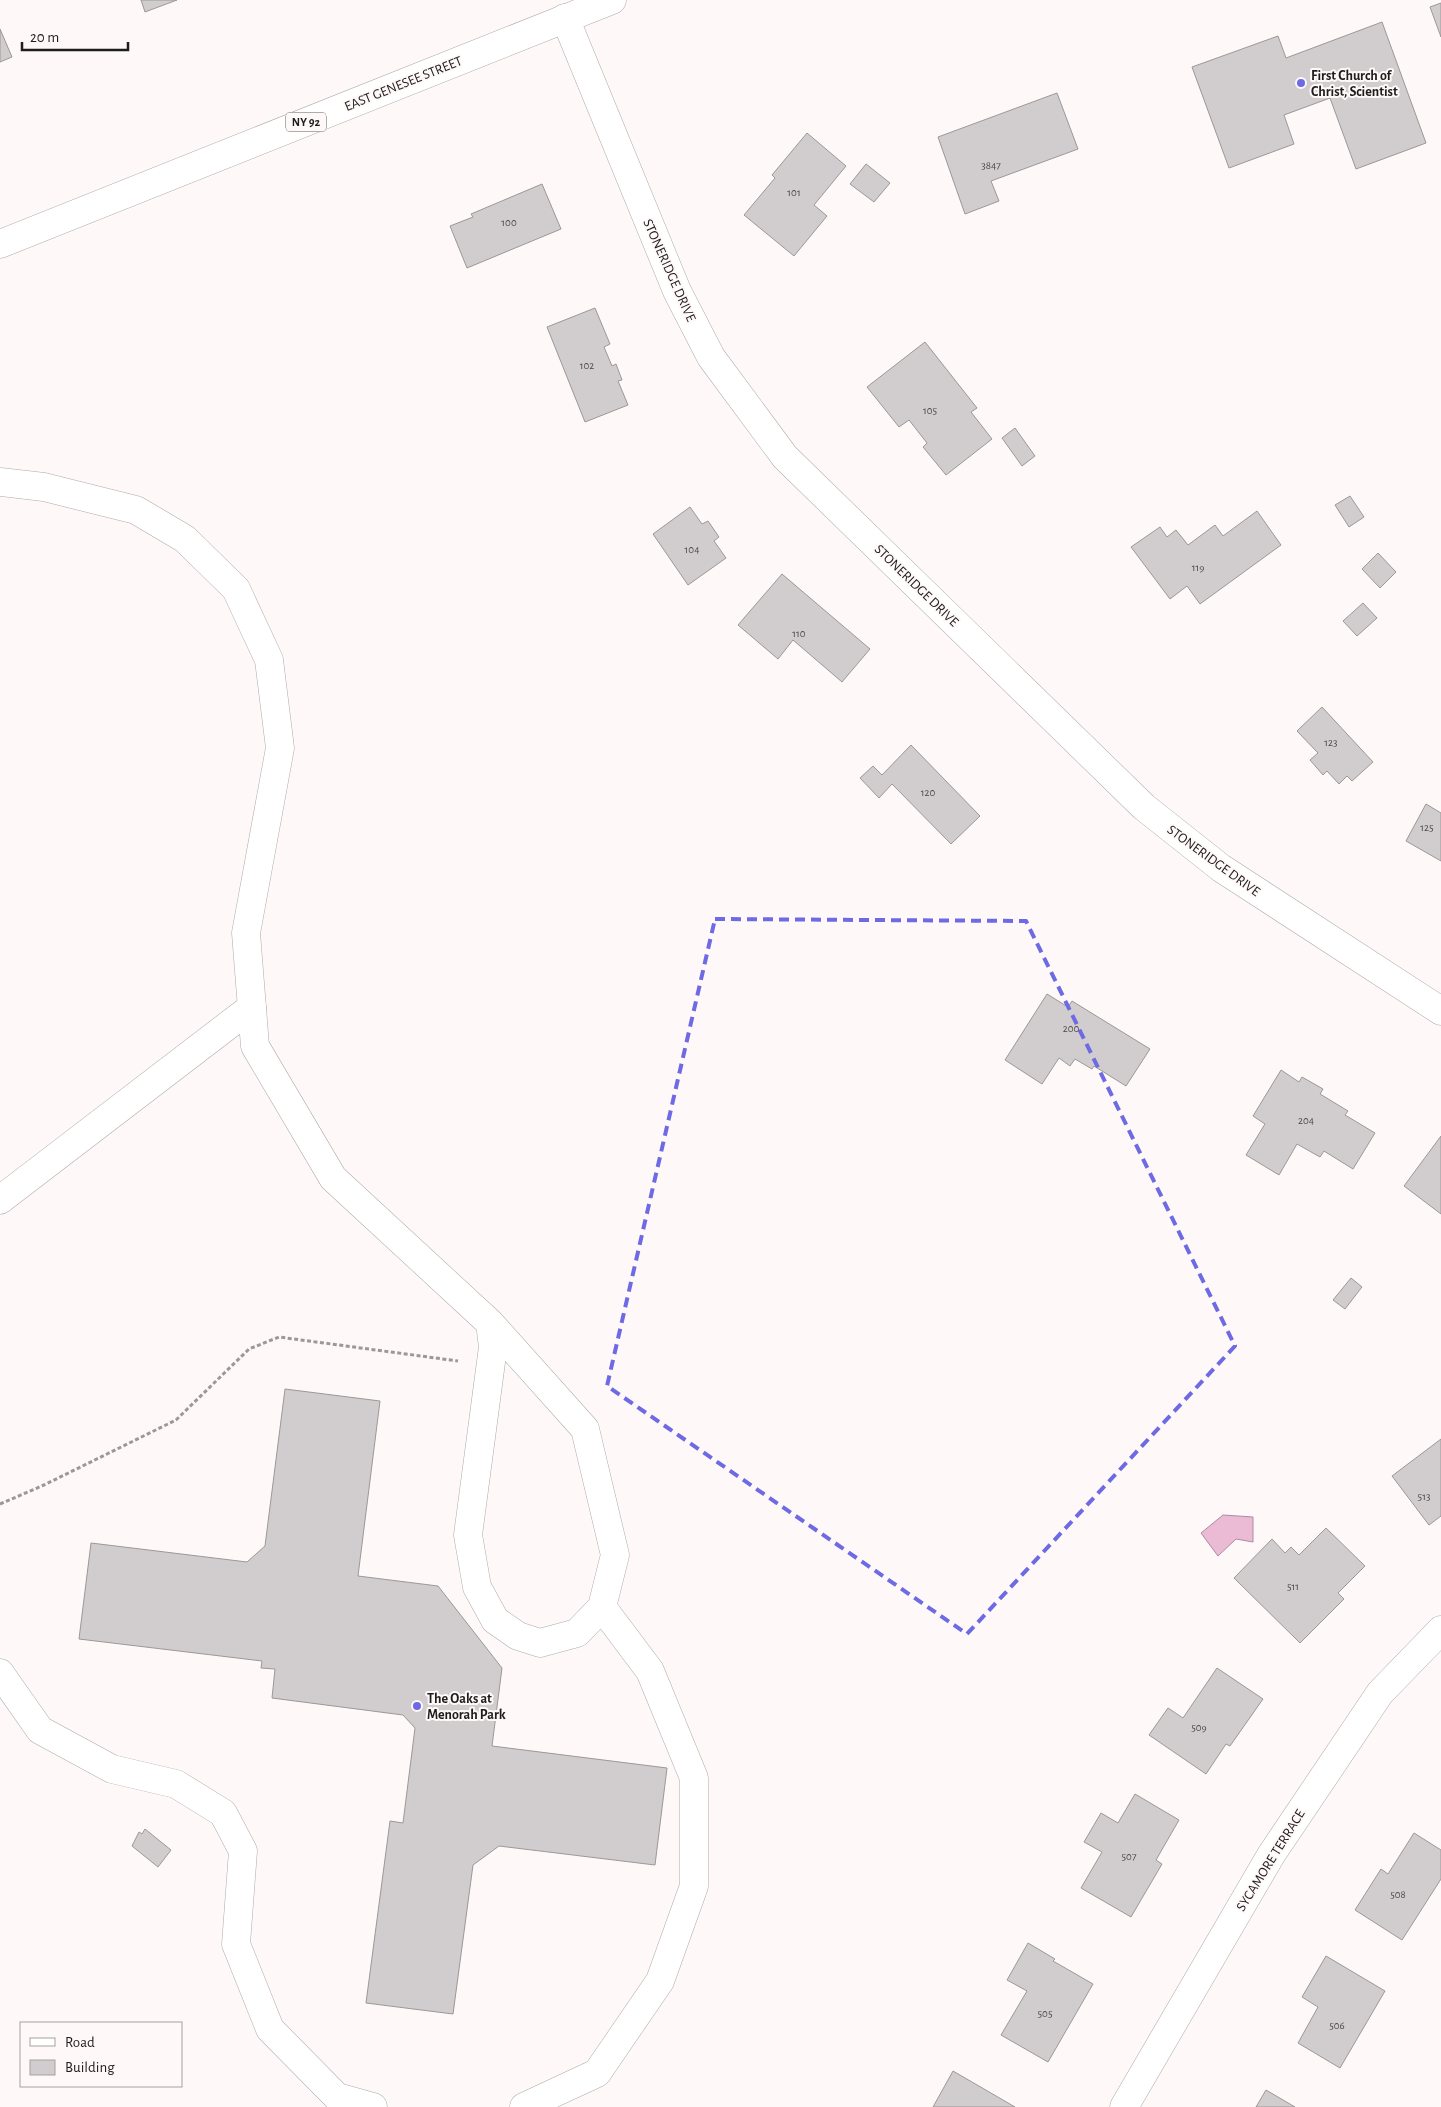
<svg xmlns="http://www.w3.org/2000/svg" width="1441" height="2107" font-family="'Alegreya Sans',sans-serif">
  <rect width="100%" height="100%" fill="#fef9f8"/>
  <!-- water -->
  <path fill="#ebbbd5" stroke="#ae8b9e" d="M1223 1515 1253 1517V1542L1236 1539 1218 1556 1201 1533Z"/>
  <!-- building -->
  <g fill="#d1cccd" stroke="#9c9798">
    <path d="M141 0H177L145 12Z"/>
    <path d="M1441 3V37L1430 7Z"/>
    <path d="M1382 22 1426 143 1356 169 1330 98 1284 115 1294 144 1229 168 1192 67 1278 36 1286 58Z"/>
    <path d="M0 29 12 57 0 62Z"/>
    <path d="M1057 93 1078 149 991 181 999 201 965 214 938 137Z"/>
    <path d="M807 133 846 166 814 205 827 216 794 256 744 215 775 178 772 175Z"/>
    <path d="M866 164 890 183 874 202 850 184Z"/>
    <path d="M542 184 561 229 467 268 450 226 473 217 471 214Z"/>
    <path d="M595 308 610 344 604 347 612 366 616 364 622 380 618 381 628 405 585 422 547 327Z"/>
    <path d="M925 342 977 408 971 412 992 439 946 475 923 447 927 443 909 420 899 427 867 387Z"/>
    <path d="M1015 428 1035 456 1022 466 1002 438Z"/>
    <path d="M1350 496 1364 517 1349 527 1335 505Z"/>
    <path d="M690 507 702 524 708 521 719 537 714 541 726 558 688 585 653 534Z"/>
    <path d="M1257 511 1281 545 1200 604 1187 586 1170 599 1131 547 1160 527 1167 537 1176 530 1188 545 1215 525 1223 536Z"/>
    <path d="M1378 553 1396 572 1380 588 1362 569Z"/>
    <path d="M782 574 870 649 842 682 793 640 778 659 738 625Z"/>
    <path d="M1363 603 1377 618 1357 636 1343 621Z"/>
    <path d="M1322 707 1373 762 1352 781 1347 776 1339 784 1327 771 1323 775 1310 760 1318 753 1297 731Z"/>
    <path d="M911 745 980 816 951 844 892 784 879 798 860 778 873 766 882 775Z"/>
    <path d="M1426 804 1441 813V861L1406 841Z"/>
    <path d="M1047 994 1068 1007 1072 1001 1150 1049 1126 1086 1094 1066 1092 1069 1075 1059 1070 1066 1059 1058 1042 1084 1005 1060Z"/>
    <path d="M1281 1070 1299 1082 1302 1077 1323 1089 1320 1094 1348 1111 1345 1115 1375 1133 1353 1169 1324 1151 1320 1157 1297 1144 1279 1175 1246 1155 1265 1124 1253 1116Z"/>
    <path d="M1441 1136V1214L1404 1186Z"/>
    <path d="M1351 1278 1362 1287 1345 1309 1333 1300Z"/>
    <path d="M285 1389 380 1401 358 1576 438 1586 502 1668 492 1746 667 1768 655 1865 499 1846 473 1865 453 2014 366 2003 390 1821 403 1823 415 1728 403 1715 272 1698 275 1669 261 1668 262 1661 79 1639 91 1543 247 1562 265 1546Z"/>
    <path d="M1441 1439V1516L1429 1525 1392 1476Z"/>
    <path d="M1326 1528 1365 1566 1338 1593 1344 1599 1300 1643 1234 1578 1272 1539 1285 1553 1291 1547 1299 1555Z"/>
    <path d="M1217 1668 1263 1699 1230 1746 1226 1744 1206 1774 1149 1735 1168 1708 1183 1718Z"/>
    <path d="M1135 1794 1179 1820 1156 1860 1162 1864 1131 1917 1081 1888 1102 1852 1084 1842 1101 1813 1118 1823Z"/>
    <path d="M145 1829 171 1850 158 1867 132 1846 139 1832 142 1834Z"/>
    <path d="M1414 1833 1441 1850V1879L1402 1940 1355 1910 1381 1869 1388 1874Z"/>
    <path d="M1028 1943 1055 1959 1053 1961 1093 1984 1048 2062 1001 2035 1027 1991 1007 1980Z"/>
    <path d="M1326 1956 1385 1991 1340 2068 1298 2043 1318 2007 1302 1997Z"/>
    <path d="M953 2071 1015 2107H933Z"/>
    <path d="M1266 2090 1295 2107H1256Z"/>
  </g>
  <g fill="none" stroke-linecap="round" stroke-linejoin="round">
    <defs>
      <g id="minor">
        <path d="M565 18 677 291 711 357 785 457 1144 807 1221 868 1441 1011"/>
        <path d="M0 482 44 487 136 510 185 539 236 589 269 660 280 748 246 933 255 1046 333 1178 490 1323 585 1429 615 1555 602 1607 577 1633 540 1643 518 1636 495 1620 477 1587 468 1535 493 1347 490 1323"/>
        <path d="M0 1200 252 1007"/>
        <path d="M0 1673 40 1730 112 1769 176 1784 223 1813 243 1851 236 1944 270 2029 337 2097 373 2107"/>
        <path d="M524 2107 597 2073 660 1981 694 1886V1778L650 1671 602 1607"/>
        <path d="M1124 2107 1271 1855 1380 1693 1441 1630"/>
      </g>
      <path id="major" d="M0 244 612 0"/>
    </defs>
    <!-- minor casing -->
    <use href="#minor" stroke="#afaaa9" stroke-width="29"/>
    <!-- major casing -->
    <use href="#major" stroke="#afaaa9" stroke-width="29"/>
    <!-- path -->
    <path stroke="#9b9897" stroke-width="3" stroke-dasharray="4 2.5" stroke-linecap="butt" d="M0 1504 44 1485 176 1420 249 1349 279 1337 458 1361"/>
    <!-- minor -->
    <use href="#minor" stroke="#fff" stroke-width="28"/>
    <!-- major -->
    <use href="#major" stroke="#fff" stroke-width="28"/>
  </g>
  <!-- marked area -->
  <path fill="none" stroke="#6e6ae4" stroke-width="4" stroke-dasharray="10 6" stroke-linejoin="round" d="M715 919 1026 921 1235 1346 967 1634 607 1386Z"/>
  <!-- markers -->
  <g fill="#6e6ae4" stroke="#fef9f8" stroke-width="2">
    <circle cx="1301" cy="83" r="5"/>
    <circle cx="417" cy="1706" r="5"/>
  </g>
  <g text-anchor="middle" stroke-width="4" stroke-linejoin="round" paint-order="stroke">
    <!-- number labels -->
    <g font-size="11" fill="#4b4848">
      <text x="991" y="169">3847</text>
      <text x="794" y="196">101</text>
      <text x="509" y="226">100</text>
      <text x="587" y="369">102</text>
      <text x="930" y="414">105</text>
      <text x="692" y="553">104</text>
      <text x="1198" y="571">119</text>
      <text x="799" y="637">110</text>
      <text x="1331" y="746">123</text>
      <text x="928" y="796">120</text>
      <text x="1427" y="831">125</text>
      <text x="1071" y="1032">200</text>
      <text x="1306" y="1124">204</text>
      <text x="1424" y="1500">513</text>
      <text x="1293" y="1590">511</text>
      <text x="1199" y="1731">509</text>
      <text x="1129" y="1860">507</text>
      <text x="1398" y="1898">508</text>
      <text x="1045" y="2017">505</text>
      <text x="1337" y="2029">506</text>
    </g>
    <!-- shield labels -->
    <rect fill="#fef9f8" stroke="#615e5e" stroke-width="1" x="286" y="112.5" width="40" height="19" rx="4"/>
    <g font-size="12" font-weight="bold" fill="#1e1c1c">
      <text x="306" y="126">NY 92</text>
    </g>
    <!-- poi labels -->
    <g font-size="14" font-weight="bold" fill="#1e1c1c" stroke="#fef9f8" text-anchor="start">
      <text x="1311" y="80">First Church of<tspan x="1311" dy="16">Christ, Scientist</tspan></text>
      <text x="427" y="1703">The Oaks at<tspan x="427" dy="16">Menorah Park</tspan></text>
    </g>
    <!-- street labels -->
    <g font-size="14" fill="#1e1c1c" stroke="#fef9f8">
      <text transform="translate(403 83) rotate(-22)" y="5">EAST GENESEE STREET</text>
      <text transform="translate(670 270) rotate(66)" y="5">STONERIDGE DRIVE</text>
      <text transform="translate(917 585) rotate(44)" y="5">STONERIDGE DRIVE</text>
      <text transform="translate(1214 860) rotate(36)" y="5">STONERIDGE DRIVE</text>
      <text transform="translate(1270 1860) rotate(-58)" y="5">SYCAMORE TERRACE</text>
    </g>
  </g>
  <!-- legend -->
  <rect x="20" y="2022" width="162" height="65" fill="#fef9f8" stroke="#a4a1a0"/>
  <rect x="30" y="2038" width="25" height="8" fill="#ffffff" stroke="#a4a1a0"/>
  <text x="65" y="2047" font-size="15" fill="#1e1c1c">Road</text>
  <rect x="30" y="2060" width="25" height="15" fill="#d1cccd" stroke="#a4a1a0"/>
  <text x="65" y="2072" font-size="15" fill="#1e1c1c">Building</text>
  <!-- scale -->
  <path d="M22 42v8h106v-8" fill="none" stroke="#1e1c1c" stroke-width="2.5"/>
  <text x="30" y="42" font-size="15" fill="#1e1c1c" stroke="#fef9f8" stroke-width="4" paint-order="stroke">20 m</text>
</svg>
